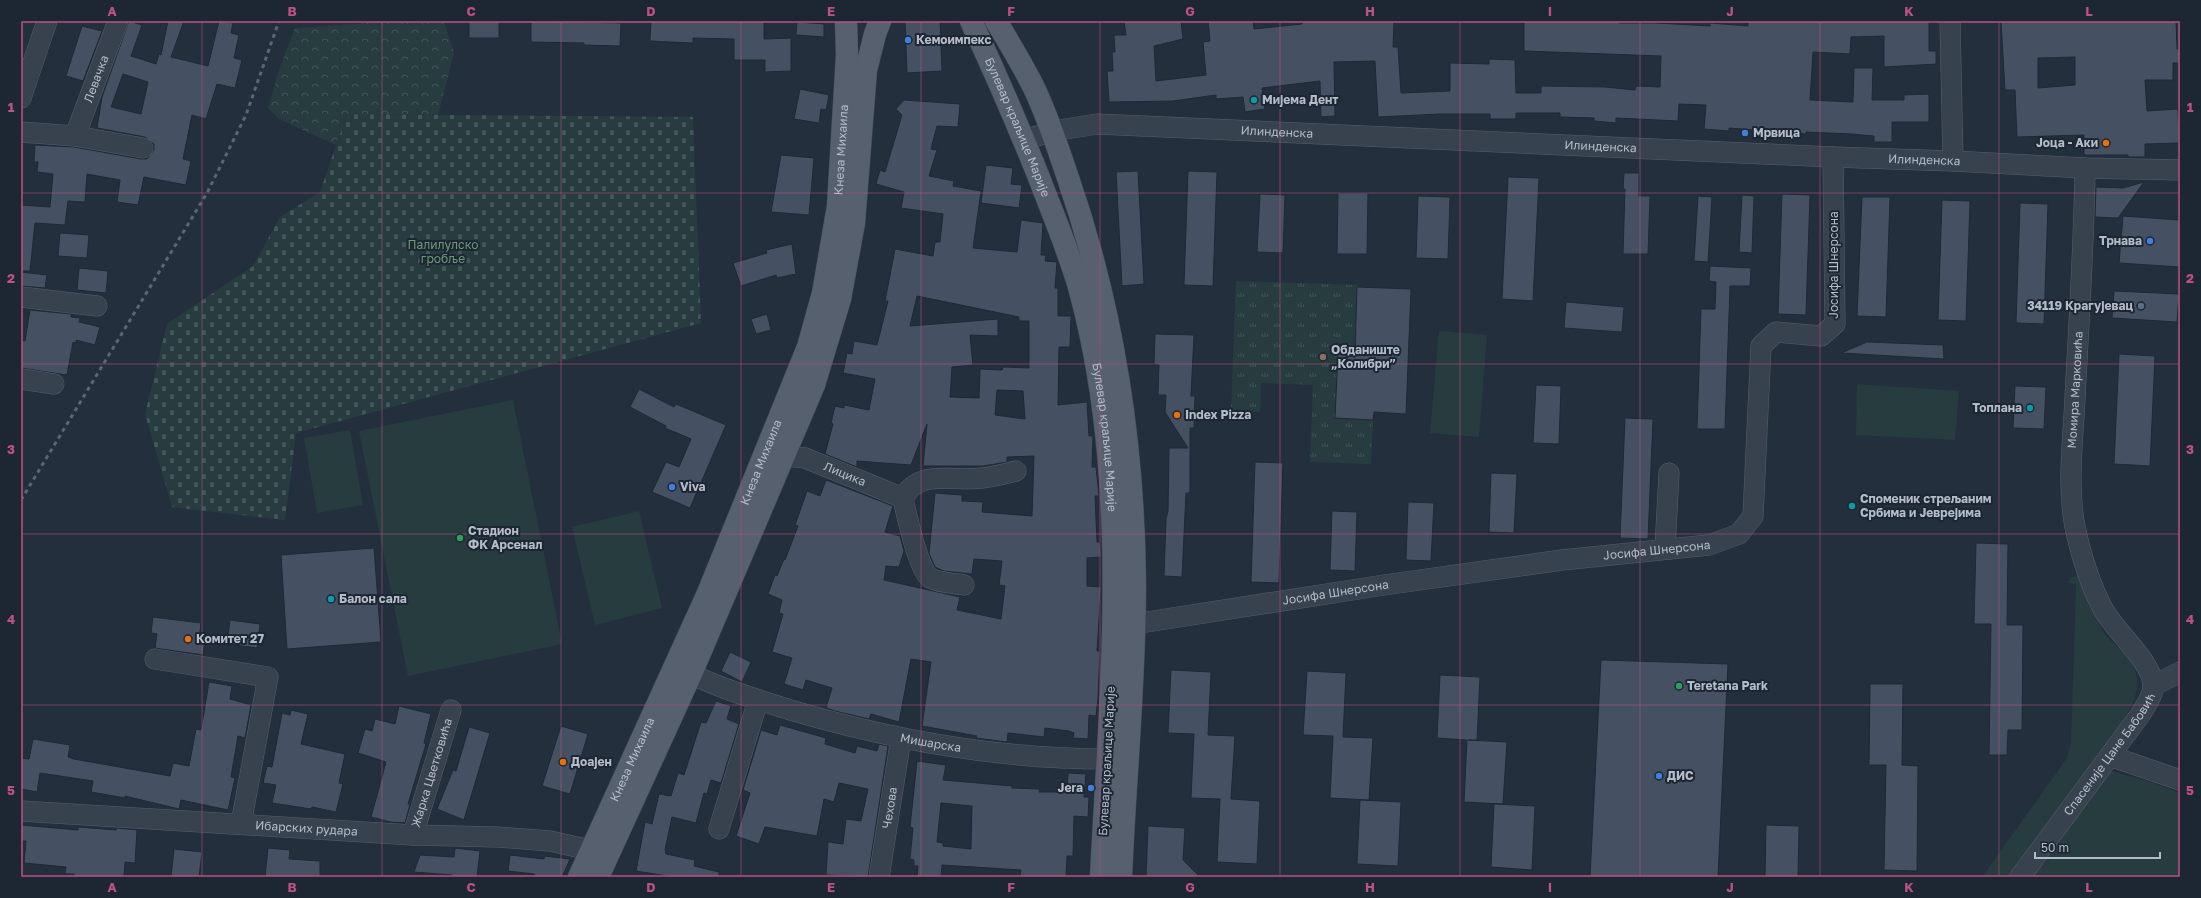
<svg xmlns="http://www.w3.org/2000/svg" width="2201" height="898" font-family="'Golos Text',sans-serif">
  <defs>
    <pattern id="forest-crowns" width="20" height="18" patternUnits="userSpaceOnUse"><rect width="20" height="18" fill="#263c3f"/><path d="M2 6a3 3 0 1 1 6 0M12 15a3 3 0 1 1 6 0" fill="none" stroke="#435659"/></pattern>
    <pattern id="cemetery-stones" width="16" height="16" patternUnits="userSpaceOnUse"><rect width="16" height="16" fill="#263c3f"/><path d="M2 7V4a2 2 0 0 1 4 0v3zM10 15v-3a2 2 0 0 1 4 0v3z" fill="#435659"/></pattern>
    <pattern id="park-tufts" width="24" height="20" patternUnits="userSpaceOnUse"><rect width="24" height="20" fill="#263c3f"/><path d="M3 7l-1-3M5 7V3M7 7l1-3M15 17l-1-3M17 17v-4M19 17l1-3" fill="none" stroke="#435659"/></pattern>
  </defs>
  <rect width="100%" height="100%" fill="#242f3e"/>
  <!-- green -->
  <g fill="#263c3f">
    <path d="M1439 331 1487 335 1479 437 1430 433Z"/>
    <path d="M1857 384 1959 391 1955 440 1856 435Z"/>
    <path d="M513 400 562 644 408 676 359 431Z"/>
    <path d="M350 430 363 505 317 513 304 438Z"/>
    <path d="M639 511 662 608 595 625 572 527Z"/>
    <path d="M2077 576 2083 578C2089 596 2094 616 2104 633 2109 641 2119 647 2126 655 2145 678 2137 700 2122 722L2009 877H1982L2067 758 2071 743 2076 587V584L2068 583 2071 578Z"/>
    <path d="M2110 771 2151 782 2180 793V877H2032Z"/>
  </g>
  <!-- forest -->
  <path fill="url(#forest-crowns)" d="M398 21H444L454 53 438 115 347 114 336 145 279 119 268 108 280 67 295 28Z"/>
  <!-- cemetery -->
  <path fill="url(#cemetery-stones)" d="M347 114 693 117 701 323 296 433 285 520 172 507 145 414 167 324 253 266 280 217 320 192Z"/>
  <!-- park -->
  <path fill="url(#park-tufts)" d="M1236 281 1358 285 1355 353 1338 352 1335 418 1373 420 1371 464 1310 462 1313 385 1261 383 1260 412 1231 411Z"/>
  <!-- building -->
  <g fill="#455162" stroke="#1f2835" fill-rule="evenodd">
    <path d="M129 21 142 25 131 56 156 64 159 54 161 55 168 21H184L171 57 208 66 219 21 233 23 231 33 239 35 234 58 242 60 235 88 217 84 206 119 192 115 183 159 191 161 186 185 144 177 138 205 117 202 120 180 87 174 85 202 68 201 65 225 35 223 30 271H21V205L50 207 53 174 37 172 38 162H34L35 145 74 147 141 159H147L154 150V144L145 137 97 128 102 97ZM123 74 148 82 141 114 111 107Z"/>
    <rect x="469" y="21" width="30" height="17"/>
    <path d="M531 21 621 23 620 46 584 45V43L531 42Z"/>
    <path d="M651 21H764V39L791 38V71L765 72V60H734V39L693 38V43L650 41Z"/>
    <path d="M905 21H940L942 71 907 73Z"/>
    <path d="M1124 21H1181L1183 39 1154 46 1156 81 1206 75 1203 42 1210 41 1208 21H1253L1254 29 1302 24V21H1394L1393 47H1398L1401 93 1450 91V63L1489 64V59L1515 60 1516 93H1541V86L1605 87 1635 90 1636 86 1660 87 1661 56 1524 51V21H1619V23H1656L1710 26V23L1748 26V21H1929V51H1936V64L1884 67V36L1851 37 1850 54 1813 52 1810 100 1853 102 1854 68H1873L1872 100H1904V95L1929 94V122H1892V142H1874V136L1851 134 1806 132V134L1729 128V131L1704 129 1706 105 1679 104 1678 121 1616 118V123L1594 121V118L1560 117V113H1516V119H1490V114H1439L1378 117 1375 61 1334 62 1335 116 1321 117 1320 81 1262 88 1265 109 1245 112 1243 97 1216 99V95L1173 101 1109 102 1107 71H1113L1112 52H1115L1114 35H1126Z"/>
    <path d="M2001 21H2176L2177 49 2180 50V63H2173V80H2145L2147 111 2178 109 2179 143 2145 144V157H2128V155H2084V135L2017 137 2015 90H2005ZM2075 57V85L2038 88V58Z"/>
    <path d="M797 22 824 24V37L796 35Z"/>
    <path d="M82 26 102 31 83 81 66 76Z"/>
    <path d="M800 89 829 95 826 110 821 109 819 123 794 119Z"/>
    <path d="M904 100 960 104 958 127 937 126 931 149 937 150 929 176 954 181 953 186 981 191 973 248 1017 252 1021 220 1043 223 1041 255H1046L1045 261 1057 262 1055 288H1058V316H1071L1070 347H1059L1058 405 1087 402 1089 436H1093L1092 467H1096L1099 496H1095L1097 542H1100L1101 557 1087 558V586L1101 587 1097 651H1100L1098 698 1096 716 1089 715 1088 739 1073 738 1074 733 1069 731 1045 728 1044 737 1008 733 1007 742 976 738 977 736 922 726 931 662 911 659 899 722 871 714 869 719 835 711 826 708 832 688 806 680 803 690 784 684 792 658 772 652 783 614 779 613 782 600 768 594 775 575 777 576 784 559 785 560 798 526 795 525 807 491 820 496 826 480 893 506 885 532 900 536 904 551 899 567 886 566 884 580 960 597 957 610 1001 619 1005 586 999 585 1002 561 974 559 972 574 944 571 935 567 929 553 935 493 962 495V501L983 502 982 512 1032 516 1034 456 1007 457V462L983 466H923L927 424 911 465 857 461V467L825 454 833 424 831 423 835 406 844 408V405L869 410 875 379 843 373 847 353 852 354 854 341 877 345 888 301H885L895 249 933 256 935 242H940L943 214 901 208 904 192 876 184 880 170 885 172 902 115 896 109ZM917 296 1019 317V321H1029V368L1003 367 1002 370 980 369 979 398 950 397 952 367 973 365 970 335 998 336V319L910 326ZM997 390 1023 391 1025 419 995 415Z"/>
    <path d="M781 155 814 158 809 215 771 212Z"/>
    <path d="M986 165 1013 168 1011 184 1022 185 1019 208 981 203Z"/>
    <path d="M1138 171 1144 284 1122 286 1116 172Z"/>
    <path d="M1188 171 1217 172 1213 286 1184 285Z"/>
    <path d="M1624 173H1639V196H1650L1648 254H1623L1625 189H1623Z"/>
    <path d="M1508 177 1539 178 1533 301 1502 299Z"/>
    <path d="M2144 182 2118 218 2095 217 2096 187 2123 188Z"/>
    <path d="M1338 193H1368L1367 254H1337Z"/>
    <path d="M1260 194 1285 195 1283 253 1257 252Z"/>
    <path d="M1782 194 1810 195 1806 315 1778 314Z"/>
    <path d="M1742 195 1754 196 1752 253 1739 252Z"/>
    <path d="M1418 196 1450 197 1448 259 1416 258Z"/>
    <path d="M1698 196 1712 197 1708 262 1694 261Z"/>
    <path d="M1862 197H1890L1886 317 1857 316Z"/>
    <path d="M1942 200 1970 201 1966 321 1938 320Z"/>
    <path d="M2020 203 2048 204 2044 324 2016 323Z"/>
    <path d="M2123 216 2180 220V267L2119 263Z"/>
    <path d="M60 233 89 235 87 258 58 256Z"/>
    <path d="M792 244 796 274 777 278 776 275 741 286 733 263 767 253 766 250Z"/>
    <path d="M1710 266 1751 268 1750 286H1730L1725 429H1697L1701 309H1715L1716 282 1709 281Z"/>
    <path d="M79 268 108 271 106 293 77 290Z"/>
    <path d="M21 272 47 275 45 288 21 286Z"/>
    <path d="M1357 287 1411 289 1406 414 1374 412 1373 420 1335 418 1338 352 1355 353Z"/>
    <path d="M2114 291 2179 294 2177 322 2112 318Z"/>
    <path d="M1566 302 1624 307 1622 332 1564 328Z"/>
    <path d="M30 310 71 314V317L80 318 79 322 100 327 95 345 76 340V343L73 342 67 375 21 368V340L25 341Z"/>
    <path d="M767 314 771 330 756 334 751 319Z"/>
    <path d="M1155 334 1194 335 1191 396H1195L1194 428H1190V493H1186L1182 577 1164 576 1166 519 1168 511 1169 448H1188L1165 412 1166 395H1158L1159 365 1154 364Z"/>
    <path d="M1867 342 1943 345 1944 359 1841 353Z"/>
    <path d="M2119 354 2155 356 2150 466 2114 464Z"/>
    <path d="M1536 385 1561 386 1559 444 1533 443Z"/>
    <path d="M2015 386 2046 387 2044 429 2013 428Z"/>
    <path d="M639 389 674 407 676 404 726 425 690 508 652 492 666 462 679 467 691 439 665 428 666 426 630 407Z"/>
    <path d="M1625 418 1653 419 1648 539 1620 538Z"/>
    <path d="M1255 462 1283 463 1279 583 1251 582Z"/>
    <path d="M1491 473 1517 474 1514 533 1489 532Z"/>
    <path d="M1408 502 1434 503 1431 561 1406 560Z"/>
    <path d="M1332 511 1357 512 1355 571 1330 570Z"/>
    <path d="M1976 543 2008 544 2007 625H2023L2022 730H2008L2007 755H1989L1991 624H1974Z"/>
    <path d="M374 548 381 642 287 649 281 555Z"/>
    <path d="M153 617 201 623 199 640H205L203 655 155 648 157 634 151 633Z"/>
    <path d="M230 620 260 624 257 648 227 644Z"/>
    <path d="M730 652 751 662 742 682 721 671Z"/>
    <path d="M1601 660 1728 664 1718 877H1590Z"/>
    <path d="M1171 670 1211 672 1208 735 1235 736 1231 799 1260 801 1257 864 1217 862 1220 799 1191 798 1194 734 1168 733Z"/>
    <path d="M1307 671 1346 673 1343 737 1373 738 1369 800 1330 798 1333 736 1303 735Z"/>
    <path d="M1440 675 1480 677 1477 740H1468L1507 742 1503 804 1464 802 1467 740 1437 738Z"/>
    <path d="M209 682 232 686 230 699 251 705 245 738 238 736 231 777 235 778 228 810 181 800 179 809 125 796V798L91 792 93 781 40 773 37 792 21 789V758L29 759 33 739 70 745 68 757 74 759 170 776 173 763 189 766 196 729 201 730Z"/>
    <path d="M1870 684H1903L1902 765 1918 766 1917 871 1884 870 1886 765H1869Z"/>
    <path d="M716 701 731 706 727 719 739 724 721 783 711 780 707 794 704 793 696 823 672 817 665 850 666 854 695 860 694 866 719 872V877H674L636 871 645 822 652 824 659 794 671 796 678 773 684 775 701 722 706 723Z"/>
    <path d="M399 706 431 714 424 743 426 744 408 804H410L405 823 391 822 371 817 386 762 358 753 365 729 372 731 375 719 395 724Z"/>
    <path d="M291 710 308 714 301 744 345 754 339 783 343 784 336 812 312 807 311 809 272 803 276 785 263 783 267 766 272 767 282 713 290 715Z"/>
    <path d="M780 725 826 738 825 744 855 753 857 746 877 751 879 744 888 746 868 877 826 875 828 842 843 844 846 819 861 821 868 789 839 783 834 802 824 799 817 836 765 827 759 844 736 836 750 793 743 790 761 730 777 735Z"/>
    <path d="M561 726 588 734 570 794 542 786Z"/>
    <path d="M469 727 490 733 464 820 437 809 453 770 456 771Z"/>
    <path d="M917 761 946 765 943 780 1012 786V788L1040 789 1039 792H1067L1068 773 1086 774 1084 797H1089L1088 817 1074 816 1073 856H1067L1066 877H1020L1021 870 942 865 941 877H917L918 866H914V860L910 859 913 828 910 827ZM941 803 972 806 971 849 943 846V843L937 842Z"/>
    <path d="M1360 800 1401 802 1398 866 1357 864Z"/>
    <path d="M1494 804 1535 806 1532 870 1491 867Z"/>
    <path d="M21 825 78 830V827L116 830 117 828 137 830 135 863 125 862 124 877H74V874H65L66 867 24 863 26 841H21Z"/>
    <path d="M1766 825 1799 826 1798 877H1765Z"/>
    <path d="M1148 826 1185 828 1183 860 1200 877H1146Z"/>
    <path d="M268 848 290 850 289 859 320 861V877H265Z"/>
    <path d="M455 848 480 851 477 877H451L452 875 414 872 420 855 454 857Z"/>
    <path d="M174 849 202 852 199 877H171Z"/>
    <path d="M510 855 544 859 545 856 570 859 562 877H534V874L508 871Z"/>
  </g>
  <g fill="none" stroke-linecap="round" stroke-linejoin="round">
    <defs>
      <g id="minor">
        <path d="M1950 21 1953 161"/>
        <path d="M21 98 47 21"/>
        <path d="M21 132 75 136 143 148"/>
        <path id="s1" d="M75 136 118 21"/>
        <path id="s2" d="M1024 140 1053 131 1097 124 1833 157 1953 161 2085 168 2180 170"/>
        <path d="M21 297 97 306"/>
        <path d="M21 379 54 384"/>
        <path id="s3" d="M785 456 805 458 903 498C906 513 919 572 930 578 939 583 954 583 964 585"/>
        <path d="M903 498C920 468 953 482 982 478 994 477 1005 474 1016 471"/>
        <path d="M1665 549 1669 473"/>
        <path id="s4" d="M1134 624 1384 585 1562 560 1709 545 1739 534 1753 516 1761 346 1776 332 1821 336 1835 324 1833 157"/>
        <path d="M155 659 268 677 241 824"/>
        <path id="s5" d="M691 674C724 690 759 700 794 711 896 741 1001 759 1108 759"/>
        <path d="M2153 686 2180 672"/>
        <path d="M2110 756 2180 780"/>
        <path id="s6" d="M21 811 413 835 497 837 550 841 590 850"/>
        <path d="M719 829 758 700"/>
        <path id="s7" d="M413 835 451 710"/>
        <path id="s8" d="M879 877 901 738"/>
        <path id="s9" d="M2020 877 2140 715C2145 706 2154 695 2153 685 2152 661 2113 630 2102 607 2089 582 2081 555 2075 527 2067 486 2073 440 2075 398 2079 321 2084 245 2085 168"/>
      </g>
      <g id="major">
        <path id="s10" d="M971 21C995 72 1017 123 1038 175 1052 212 1068 249 1079 287 1132 480 1111 681 1101 877"/>
        <path d="M996 21C1010 44 1024 67 1035 90 1049 120 1059 151 1069 181 1114 312 1134 447 1135 585 1135 683 1125 780 1121 877"/>
        <path id="s11" d="M579 877 708 593 808 347 823 293 838 206 847 55 846 21"/>
        <path d="M598 877 691 674 814 385 840 299 854 223 866 70 875 34 880 21"/>
      </g>
    </defs>
    <!-- minor casing -->
    <use href="#minor" stroke="#565f6c" stroke-width="21"/>
    <!-- major casing -->
    <use href="#major" stroke="#414a57" stroke-width="23"/>
    <!-- minor -->
    <use href="#minor" stroke="#38414e" stroke-width="20"/>
    <!-- major -->
    <use href="#major" stroke="#56606e" stroke-width="22"/>
    <!-- rail -->
    <path stroke="#5a6575" stroke-width="3" stroke-dasharray="4 4" stroke-linecap="butt" d="M21 500 207 193 246 115 279 21"/>
  </g>
  <!-- grid -->
  <path fill="none" stroke="#bd5182" stroke-width="1" stroke-opacity="0.55" d="M202 21V877M382 21V877M561 21V877M741 21V877M921 21V877M1100 21V877M1280 21V877M1460 21V877M1640 21V877M1820 21V877M1999 21V877M21 193H2180M21 364H2180M21 534H2180M21 705H2180"/>
  <!-- markers -->
  <g fill="#3f7fe0" stroke="#1d2633" stroke-width="1.5">
    <circle cx="908" cy="40" r="4"/>
    <circle cx="1745" cy="133" r="4"/>
    <circle cx="2150" cy="241" r="4"/>
    <circle cx="672" cy="487" r="4"/>
    <circle cx="1659" cy="776" r="4"/>
    <circle cx="1091" cy="788" r="4"/>
  </g>
  <g fill="#0f9aa8" stroke="#1d2633" stroke-width="1.5">
    <circle cx="1254" cy="100" r="4"/>
    <circle cx="2030" cy="408" r="4"/>
    <circle cx="1852" cy="506" r="4"/>
    <circle cx="331" cy="599" r="4"/>
  </g>
  <g fill="#e8710a" stroke="#1d2633" stroke-width="1.5">
    <circle cx="2106" cy="143" r="4"/>
    <circle cx="1177" cy="415" r="4"/>
    <circle cx="188" cy="639" r="4"/>
    <circle cx="563" cy="762" r="4"/>
  </g>
  <circle fill="#5c6f8a" stroke="#1d2633" stroke-width="1.5" cx="2141" cy="306" r="4"/>
  <circle fill="#8d6e63" stroke="#1d2633" stroke-width="1.5" cx="1323" cy="357" r="4"/>
  <g fill="#2e9e5b" stroke="#1d2633" stroke-width="1.5">
    <circle cx="460" cy="538" r="4"/>
    <circle cx="1679" cy="686" r="4"/>
  </g>
  <g text-anchor="middle" stroke-width="4" stroke-linejoin="round" paint-order="stroke">
    <!-- poi labels -->
    <g font-size="12" font-weight="bold" fill="#b4bcc9" stroke="#1d2633" text-anchor="start">
      <text x="916" y="44">Кемоимпекс</text>
      <text x="1262" y="104">Мијема Дент</text>
      <text x="1753" y="137">Мрвица</text>
      <text x="2098" y="147" text-anchor="end">Јоца - Аки</text>
      <text x="2142" y="245" text-anchor="end">Трнава</text>
      <text x="2133" y="310" text-anchor="end">34119 Крагујевац</text>
      <text x="1331" y="354">Обданиште<tspan x="1331" dy="14">„Колибри”</tspan></text>
      <text x="2022" y="412" text-anchor="end">Топлана</text>
      <text x="1185" y="419">Index Pizza</text>
      <text x="680" y="491">Viva</text>
      <text x="1860" y="503">Споменик стрељаним<tspan x="1860" dy="14">Србима и Јеврејима</tspan></text>
      <text x="468" y="535">Стадион<tspan x="468" dy="14">ФК Арсенал</tspan></text>
      <text x="339" y="603">Балон сала</text>
      <text x="196" y="643">Комитет 27</text>
      <text x="1687" y="690">Teretana Park</text>
      <text x="571" y="766">Доајен</text>
      <text x="1667" y="780">ДИС</text>
      <text x="1083" y="792" text-anchor="end">Jera</text>
    </g>
    <!-- street labels -->
    <g font-size="12" fill="#b4bcc9" stroke="#1d2633">
      <text dy="4" stroke="none"><textPath href="#s1" startOffset="61">Левачка</textPath></text>
      <text dy="4" stroke="none"><textPath href="#s10" startOffset="116">Булевар краљице Марије</textPath></text>
      <text dy="4" stroke="none"><textPath href="#s2" startOffset="255">Илинденска</textPath></text>
      <text dy="4" stroke="none"><textPath href="#s2" startOffset="579">Илинденска</textPath></text>
      <text dy="4" stroke="none"><textPath href="#s11" startOffset="778">Кнеза Михаила</textPath></text>
      <text dy="4" stroke="none"><textPath href="#s2" startOffset="903">Илинденска</textPath></text>
      <text transform="translate(1834 265) rotate(-90)" y="4">Јосифа Шнерсона</text>
      <text dy="4" stroke="none"><textPath href="#s9" startOffset="551">Момира Марковића</textPath></text>
      <text dy="4" stroke="none"><textPath href="#s10" startOffset="440">Булевар краљице Марије</textPath></text>
      <text dy="4" stroke="none"><textPath href="#s11" startOffset="453">Кнеза Михаила</textPath></text>
      <text dy="4" stroke="none"><textPath href="#s3" startOffset="63">Лицика</textPath></text>
      <text dy="4" stroke="none"><textPath href="#s4" startOffset="528">Јосифа Шнерсона</textPath></text>
      <text dy="4" stroke="none"><textPath href="#s4" startOffset="204">Јосифа Шнерсона</textPath></text>
      <text dy="4" stroke="none"><textPath href="#s5" startOffset="250">Мишарска</textPath></text>
      <text dy="4" stroke="none"><textPath href="#s9" startOffset="152">Спасеније Цане Бабовић</textPath></text>
      <text dy="4" stroke="none"><textPath href="#s11" startOffset="129">Кнеза Михаила</textPath></text>
      <text transform="translate(1107 761) rotate(-87)" y="4">Булевар краљице Марије</text>
      <text dy="4" stroke="none"><textPath href="#s7" startOffset="65">Жарка Цветковића</textPath></text>
      <text dy="4" stroke="none"><textPath href="#s8" startOffset="70">Чехова</textPath></text>
      <text dy="4" stroke="none"><textPath href="#s6" startOffset="286">Ибарских рудара</textPath></text>
    </g>
    <!-- park labels -->
    <g font-size="12" fill="#6b9a76" stroke="#1d2633">
      <text x="443" y="249">Палилулско<tspan x="443" dy="14">гробље</tspan></text>
    </g>
  </g>
  <!-- border -->
  <rect width="2201" height="898" fill="none" stroke="#1d2633" stroke-width="44"/>
  <!-- scale -->
  <path d="M2035 852v6h125v-6" fill="none" stroke="#b4bcc9" stroke-width="2"/>
  <text x="2041" y="852" font-size="12" fill="#b4bcc9" stroke="#1d2633" stroke-width="3" paint-order="stroke">50 m</text>
  <rect x="22" y="22" width="2157" height="854" fill="none" stroke="#bd5182" stroke-width="1.5"/>
  <g font-size="13" text-anchor="middle" font-weight="bold" fill="#bd5182">
    <text x="112" y="16">A</text>
    <text x="292" y="16">B</text>
    <text x="471" y="16">C</text>
    <text x="651" y="16">D</text>
    <text x="831" y="16">E</text>
    <text x="1011" y="16">F</text>
    <text x="1190" y="16">G</text>
    <text x="1370" y="16">H</text>
    <text x="1550" y="16">I</text>
    <text x="1730" y="16">J</text>
    <text x="1909" y="16">K</text>
    <text x="2089" y="16">L</text>
    <text x="11" y="112">1</text>
    <text x="2190" y="112">1</text>
    <text x="11" y="283">2</text>
    <text x="2190" y="283">2</text>
    <text x="11" y="454">3</text>
    <text x="2190" y="454">3</text>
    <text x="11" y="624">4</text>
    <text x="2190" y="624">4</text>
    <text x="11" y="795">5</text>
    <text x="2190" y="795">5</text>
    <text x="112" y="892">A</text>
    <text x="292" y="892">B</text>
    <text x="471" y="892">C</text>
    <text x="651" y="892">D</text>
    <text x="831" y="892">E</text>
    <text x="1011" y="892">F</text>
    <text x="1190" y="892">G</text>
    <text x="1370" y="892">H</text>
    <text x="1550" y="892">I</text>
    <text x="1730" y="892">J</text>
    <text x="1909" y="892">K</text>
    <text x="2089" y="892">L</text>
  </g>
</svg>
